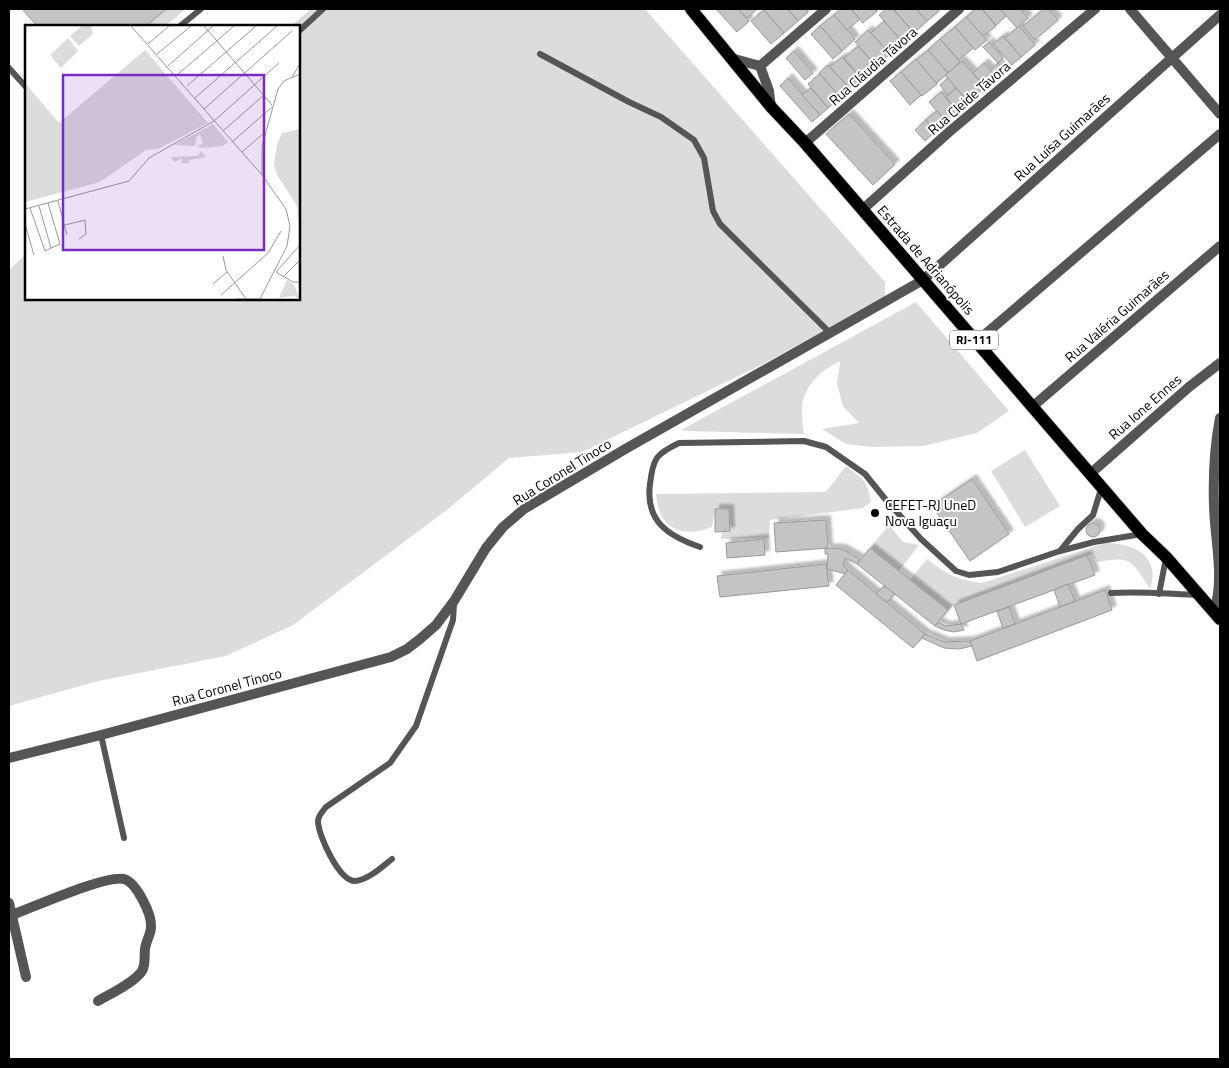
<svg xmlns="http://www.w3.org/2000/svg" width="1229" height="1068" font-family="'Titillium Web',sans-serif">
  <defs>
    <filter id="shadow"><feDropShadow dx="4.5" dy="-4.5" stdDeviation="1" flood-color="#0004"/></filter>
  </defs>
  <rect width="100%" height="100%" fill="#fff"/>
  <!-- green -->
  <g fill="#dcdcdc">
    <path d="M166 9H186L165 26H146Z"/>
    <path d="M311 9H645L885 282V296L767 362 582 452 509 458 448 509 293 625 226 656 98 681 9 706V270L26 254V299H299V26H291Z"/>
    <path d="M916 302 1009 411 977 433 923 446 873 447 846 444 822 429 859 423 843 406 837 384 840 361C822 370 806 383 802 405 801 414 803 425 804 434L687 431 681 430Z"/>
    <path d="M1025 450 1060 506 1025 527 991 471Z"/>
    <path d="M846 466C862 478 868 481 871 502L863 508 770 520 769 538 721 539 722 532 730 531 729 509H715L712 527C681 539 658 528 656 494L826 492Z"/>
    <path d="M889 525 903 542 919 545 899 571 870 548Z"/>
    <path d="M1105 543C1134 543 1161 556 1150 589 1131 560 1132 556 1097 562L1092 554 954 605 948 610 910 580 927 559C947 575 956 579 982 583Z"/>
  </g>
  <!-- building -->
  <g fill="#c4c4c4" stroke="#999" filter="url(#shadow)">
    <path d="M22 9H166L146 26H37Z"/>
    <path d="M716 9H738L749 21 737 32Z"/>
    <path d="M738 9H757L747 18Z"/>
    <path d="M763 9H788L798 21 784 33Z"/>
    <path d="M788 9H805L808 12 798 21Z"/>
    <path d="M841 9H851L860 19 847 30 834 15Z"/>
    <path d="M851 9H875L877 11 863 23Z"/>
    <path d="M886 9H893L914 33 903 43 879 15Z"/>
    <path d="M897 9H916L927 21 914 33 895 11Z"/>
    <path d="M916 9H937L939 11 927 21Z"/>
    <path d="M976 9H982L996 26 983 36 966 17Z"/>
    <path d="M982 9H1000L1006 16 996 25Z"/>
    <path d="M1000 9H1020L1028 18 1017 28Z"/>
    <path d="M1044 9H1048L1058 20 1035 40 1023 26Z"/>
    <path d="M764 10 784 33 771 44 751 21Z"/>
    <path d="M834 15 855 39 842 51 820 26Z"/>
    <path d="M966 17 987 40 975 50 955 27Z"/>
    <path d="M884 21 903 43 890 54 871 33Z"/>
    <path d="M820 26 842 51 833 59 811 34Z"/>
    <path d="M1019 26 1035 45 1021 57 1005 38Z"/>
    <path d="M955 27 973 48 959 60 940 39Z"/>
    <path d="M868 30 890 54 876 66 855 42Z"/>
    <path d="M1003 36 1021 57 1012 65 993 44Z"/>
    <path d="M940 39 960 62 948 73 928 50Z"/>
    <path d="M989 42 1003 58 998 63 983 47Z"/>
    <path d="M858 46 876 66 862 79 844 58Z"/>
    <path d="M928 50 948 73 936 83 916 60Z"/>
    <path d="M794 51 813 73 805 80 786 58Z"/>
    <path d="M842 57 862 79 850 89 830 67Z"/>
    <path d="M916 59 937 84 922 96 901 72Z"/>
    <path d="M962 61 985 87 968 102 945 75Z"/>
    <path d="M984 63 997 77 985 87 973 73Z"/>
    <path d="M998 63 1004 71 997 77 990 70Z"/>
    <path d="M828 65 850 89 840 97 819 73Z"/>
    <path d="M901 72 921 95 910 105 890 81Z"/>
    <path d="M820 74 840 97 828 108 808 84Z"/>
    <path d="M788 78 820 115 812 122 780 86Z"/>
    <path d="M948 78 956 88 948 95 940 85Z"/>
    <path d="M811 88 828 108 820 115 802 95Z"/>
    <path d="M956 88 969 103 958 112 946 97Z"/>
    <path d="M941 92 958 112 946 122 929 102Z"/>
    <path d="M937 111 946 122 935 132 925 120Z"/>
    <path d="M849 114 895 164 873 185 826 134Z"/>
    <path d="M926 120 935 132 925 141 915 130Z"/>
    <path d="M972 479 1009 534 970 561 932 506Z"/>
    <path d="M715 509H729L730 531 715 532Z"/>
    <path d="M826 520 828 548 776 552 774 523Z"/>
    <circle cx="1093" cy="530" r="7"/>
    <path d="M764 539 765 555 727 558 726 543Z"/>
    <path d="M825 548 842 549 860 559 857 564 845 558 843 565 848 570 846 574 827 569 828 554H825Z"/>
    <path d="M870 548 948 610 935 626 857 564Z"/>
    <path d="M1087 555 1095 575 961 624 954 605Z"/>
    <path d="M826 564 829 586 720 597 717 576Z"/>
    <path d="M848 570 925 634 913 648 836 585Z"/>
    <path d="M1068 584 1075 601 1060 607 1054 590Z"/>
    <path d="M884 586 895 594 887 602 876 594Z"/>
    <path d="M1105 590 1112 610 977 661 970 641Z"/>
    <path d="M1009 607 1015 624 1003 628 997 611Z"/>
    <path d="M938 622 946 626 961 624 964 630 954 632 944 630 935 626Z"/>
    <path d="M925 634 945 642 970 641 972 646 959 649 944 648 922 638Z"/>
  </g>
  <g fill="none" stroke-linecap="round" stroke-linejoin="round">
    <defs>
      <path id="primary" d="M691 9 772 108 805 143 1142 534 1166 557 1220 619"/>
    </defs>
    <!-- primary casing -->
    <use href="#primary" stroke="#dbdbdb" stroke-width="14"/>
    <!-- service -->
    <g stroke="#555" stroke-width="6">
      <path d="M180 26 201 9"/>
      <path d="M299 31 323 9"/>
      <path d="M540 54 629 102 661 117 694 140 704 158 713 211 720 224 830 333"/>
      <path d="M9 68 26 87"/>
      <path d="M700 547C668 536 645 521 650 484 653 458 656 454 679 443L804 441 826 447 865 474 886 500 921 539 956 571 969 575 998 572 1060 551 1094 542 1142 534"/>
      <path d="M1060 551 1078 529 1093 515 1101 489"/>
      <path d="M1111 593C1140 591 1169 594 1199 595"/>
      <path d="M1159 594 1166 558"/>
      <path d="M101 735 124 838"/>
      <path d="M392 859C382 867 368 880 355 881 339 881 318 835 318 821 318 816 323 811 326 807L390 763 416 726 453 620 454 604"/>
    </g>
    <!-- minor -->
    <g stroke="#555" stroke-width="10">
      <path d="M1130 9 1220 114"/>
      <path d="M731 58 760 66 769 91 771 107"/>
      <path d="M760 66 826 9"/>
      <path d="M805 143 959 9"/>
      <path d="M862 210 949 132 1095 9"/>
      <path d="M976 342 1220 134"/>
      <path d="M1032 407 1220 246"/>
      <path d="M1090 474 1189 387 1220 363"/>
      <path d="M1214 612C1225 577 1215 542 1214 506 1213 474 1214 449 1220 418"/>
      <path d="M9 758 101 735 391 657 407 649 420 639 436 625 454 601 486 548 503 527 524 509 627 448 923 280 1220 15"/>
      <path d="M9 903 26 977"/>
      <path d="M12 915C34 907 105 875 124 879 136 882 152 914 151 927 151 934 146 941 145 949 144 956 146 964 142 971 134 983 110 994 98 1001"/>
    </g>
    <!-- primary -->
    <use href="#primary" stroke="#000" stroke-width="12"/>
  </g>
  <!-- markers -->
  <circle fill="#000" stroke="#fff" stroke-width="2" cx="875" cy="513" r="5"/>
  <g text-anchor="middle" stroke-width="4" stroke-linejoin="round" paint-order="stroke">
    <!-- shield labels -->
    <rect fill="#fff" stroke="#4c4c4c" stroke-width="1" x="950" y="330.5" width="48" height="19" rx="4"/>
    <g font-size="12" font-weight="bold" fill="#000">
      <text x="974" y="344">RJ-111</text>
    </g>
    <!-- street labels -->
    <g font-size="14" fill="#000" stroke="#fff">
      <text transform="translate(873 66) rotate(-41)" y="5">Rua Cláudia Távora</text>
      <text transform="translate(969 98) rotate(-41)" y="5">Rua Cleide Távora</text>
      <text transform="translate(1062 137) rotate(-42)" y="5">Rua Luísa Guimarães</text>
      <text transform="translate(926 260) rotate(49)" y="5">Estrada de Adrianópolis</text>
      <text transform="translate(1117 316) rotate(-41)" y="5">Rua Valéria Guimarães</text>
      <text transform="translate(1145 407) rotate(-41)" y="5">Rua Ione Ennes</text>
      <text transform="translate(562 472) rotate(-32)" y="5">Rua Coronel Tinoco</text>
      <text transform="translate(227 687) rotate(-15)" y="5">Rua Coronel Tinoco</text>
    </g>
    <!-- poi labels -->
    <g font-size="14" fill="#000" stroke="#fff" text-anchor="start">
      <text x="885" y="510">CEFET-RJ UneD<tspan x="885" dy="16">Nova Iguaçu</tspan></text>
    </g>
  </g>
  <!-- overview -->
  <g transform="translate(25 25)">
    <rect width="275" height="275" fill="#fff"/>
    <path d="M57 1H66L68 9 54 21 45 11ZM43 13 53 26 36 43 25 30ZM120 25 183 98 133 124 121 125 75 157 0 177V58L34 98ZM188 99 203 117 198 121 176 123 172 120 178 119 175 109 171 113 170 121 149 120ZM275 104V196H273L272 181 252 150 249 139 252 119 257 108ZM176 126 181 132 164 135V138H156L157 133 150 137 145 132 173 131ZM262 255 269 260 275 274 269 271 254 273Z" fill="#dcdcdc"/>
    <path fill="none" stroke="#999" stroke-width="1" d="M106 1 237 150 261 184 265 201 262 221 235 274M179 1 247 80M123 19 144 1M132 29 166 1M143 41 188 1M151 51 209 1M267 52 275 39M162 61 231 1M170 73 252 1M179 84 267 6M198 106 239 70M207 117 247 82M217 127 239 108M237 149V121L253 64 259 56 275 49M33 176 42 210M14 181 26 223M5 183 20 226 35 219 23 178M0 184 104 156 124 133 189 96 254 38M0 199 9 230M40 200 60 195 61 209 54 214M198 231 201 245 221 274M251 247 275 220M251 247 268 257H275M258 252 275 235M188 259 202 247M196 270 243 228 256 206M211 274H235"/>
    <path fill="#7b2cbf" fill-opacity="0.15" stroke="#7b2cbf" stroke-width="2.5" d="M38 50H239V225H38Z"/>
    <rect width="275" height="275" fill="none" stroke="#000" stroke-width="2.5"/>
  </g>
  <!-- border -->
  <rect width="1229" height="1068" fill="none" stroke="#000000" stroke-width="20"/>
</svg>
